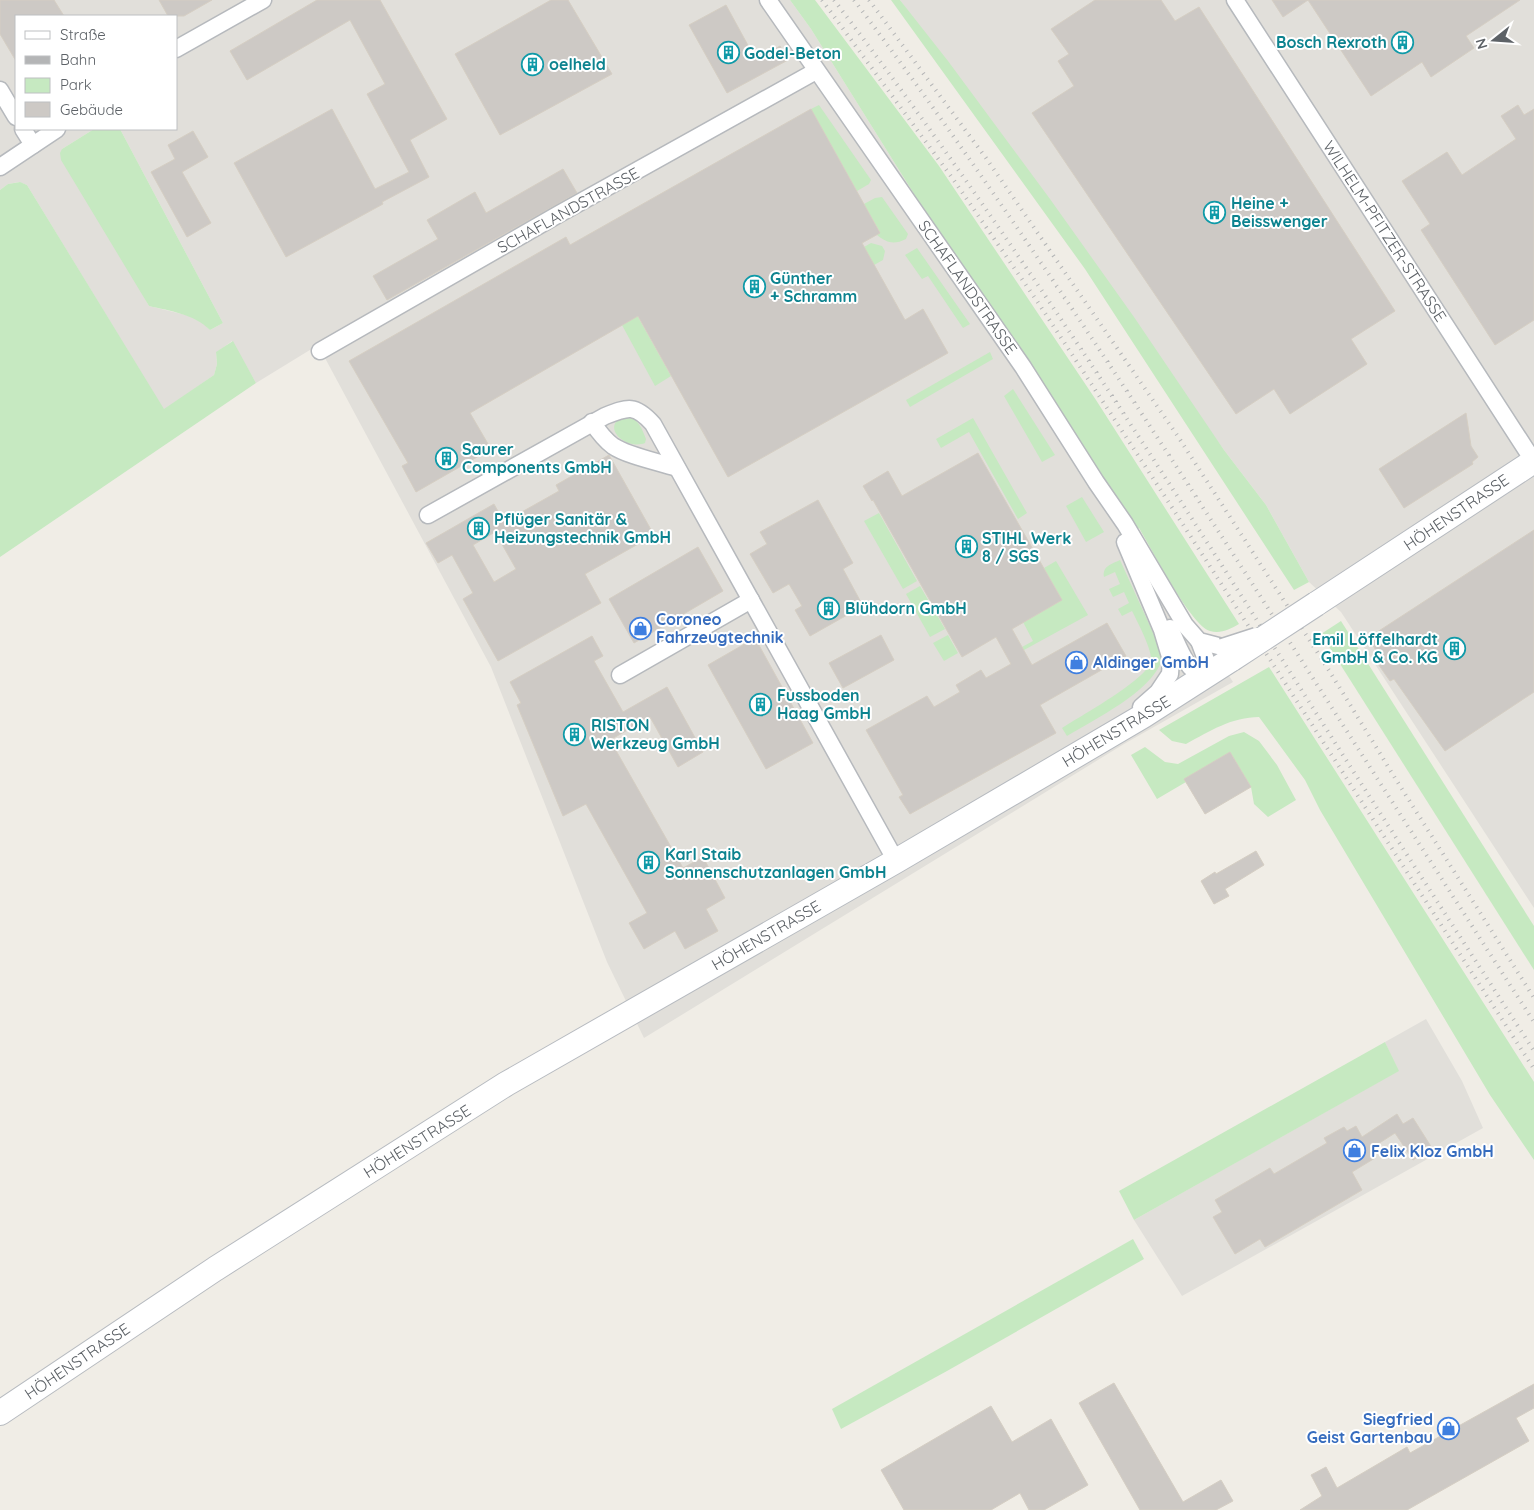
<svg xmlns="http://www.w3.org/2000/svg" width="1534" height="1510" font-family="Quicksand,sans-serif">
  <rect width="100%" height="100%" fill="#f0ede6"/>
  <!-- industrial -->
  <g fill="#e1dfda" fill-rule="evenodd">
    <path d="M0 0H790L811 29 919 202 996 314 1233 682 1124 744 644 1038 607 962 491 667 318 345 256 383 232 341 216 353 217 364 214 375 164 410 27 185 19 182 8 184 0 190ZM16 16H176V129H120L223 323 210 330 203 323 190 316 149 306 62 149 94 129H16Z"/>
    <path d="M900 0H1534V908L1341 612 1309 582 1266 505 1224 450Z"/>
    <path d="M1426 1019 1462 1081 1483 1128 1182 1296 1134 1220 1398 1071 1385 1042Z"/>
  </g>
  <!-- green -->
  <g fill="#c6e9c1">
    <path d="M790 0H815L939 166 1096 400 1239 624C1230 629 1221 634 1210 631 1191 626 1151 548 1139 528L1135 530 996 314 919 202 811 29Z"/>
    <path d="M891 0H900L948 61 1050 199 1134 317 1224 450 1266 505 1309 582 1294 590 1085 269Z"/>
    <path d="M819 105 871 180 869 184 857 191 811 109Z"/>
    <path d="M94 129H120L223 323 210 330C194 314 170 311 149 306L61 160 60 153 62 149Z"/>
    <path d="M20 182 27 185 164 409 214 375 217 364 216 352 233 341 256 383 0 557V190L8 184Z"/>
    <path d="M882 197 908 234 906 239C894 245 887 243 877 235L880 232 864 204 875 198Z"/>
    <path d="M591 233 671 376 655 386 577 242Z"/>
    <path d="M871 243 882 246 885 251 883 260 874 265 864 247Z"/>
    <path d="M917 248 970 324 963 328 928 276 922 279 905 255Z"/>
    <path d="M990 352 993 359 910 407 906 400Z"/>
    <path d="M1013 389 1055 455 1042 462 1004 396Z"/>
    <path d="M628 415C639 420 642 429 646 439L645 443C625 451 597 424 628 415Z"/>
    <path d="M973 418 1027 513 1018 519 969 432 941 448 936 439Z"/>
    <path d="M1082 497 1104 532 1086 542 1066 506Z"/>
    <path d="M879 513 917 581 903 589 864 521Z"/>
    <path d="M1120 560 1155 637 1162 660C1151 692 1095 719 1067 736L1062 728C1079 717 1148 679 1151 661 1153 651 1137 621 1132 611L1122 616 1118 609 1129 603 1124 592 1113 597 1109 589 1120 584 1115 572 1104 577C1102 566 1112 564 1120 560Z"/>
    <path d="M1056 561 1088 615 1024 650 1022 647 1033 641 1023 622 1062 600 1044 568Z"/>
    <path d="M920 586 945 629 930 637 906 594Z"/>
    <path d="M1341 621 1534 926V970L1321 634Z"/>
    <path d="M948 635 958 653 944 661 933 643Z"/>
    <path d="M1269 667 1534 1082V1160L1490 1095 1320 810 1305 780 1259 717C1232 717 1210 731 1186 744L1172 741 1159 730Z"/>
    <path d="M1244 732 1259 741 1277 765 1296 800 1268 817 1254 804 1251 787 1230 752 1186 782 1157 799 1131 755 1145 747 1165 762 1178 764 1229 736Z"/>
    <path d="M1385 1042 1399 1071 1134 1220 1119 1191Z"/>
    <path d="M1133 1239 1144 1259 947 1371 841 1429 832 1409Z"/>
  </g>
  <!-- building -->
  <g fill="#cdc9c5" stroke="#d5cec3" fill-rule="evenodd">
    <path d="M0 0H54L64 16H16V61L0 34Z"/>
    <path d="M159 0H212L184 16H168Z"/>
    <path d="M317 0H380L447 119 410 140 429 177 382 202 383 204 286 257 234 163 332 109 375 189 409 172 367 94 385 84 350 20 247 80 230 51Z"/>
    <path d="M551 0H568L612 74 500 135 455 54Z"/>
    <path d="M1095 0H1161L1175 21 1199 7 1395 311 1351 339 1367 364 1290 414 1274 389 1236 414 1032 113 1074 86 1058 61 1069 54 1051 29Z"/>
    <path d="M1272 0H1520L1466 36 1474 48 1431 77 1422 62 1371 96 1308 0 1283 17Z"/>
    <path d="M726 5 756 60 780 46 788 60 727 93 689 25Z"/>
    <path d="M1518 105 1524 115 1534 109V320L1495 345 1421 230 1430 224 1402 181 1447 152 1462 175 1516 139 1501 116Z"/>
    <path d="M811 109 880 233 862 243 905 320 923 309 948 353 728 477 638 316 470 413 491 449 416 492 402 466 408 463 349 361 566 237 570 245Z"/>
    <path d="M193 131 208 157 182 172 211 223 187 237 151 172 175 159 168 145Z"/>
    <path d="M563 169 577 193 387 300 373 276 438 239 427 220 475 192 486 213Z"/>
    <path d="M1466 413 1471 446 1478 457 1472 462 1473 464 1404 508 1379 469Z"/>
    <path d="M978 453 1062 600 1012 629 1032 665 1107 623 1126 656 1040 705 1056 733 910 814 899 797 903 795 866 730 927 696 934 707 960 692 956 685 981 670 986 678 1011 664 996 637 962 657 873 500 872 501 863 486 888 471 902 496Z"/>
    <path d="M609 455 654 535 585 574 601 603 498 661 463 599 473 593 452 555 438 563 426 543 494 504 504 522 559 491 556 485ZM495 532 516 569 494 582 473 545Z"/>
    <path d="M818 500 853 563 843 569 863 606 810 636 795 610 802 606 789 584 773 593 750 554 767 544 760 532Z"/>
    <path d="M1534 530V692L1445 751 1394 679 1390 681 1376 661 1381 658 1368 638Z"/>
    <path d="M698 547 723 591 634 643 609 599Z"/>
    <path d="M881 635 894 660 843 688 829 663Z"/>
    <path d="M592 636 603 656 594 661 623 712 667 687 703 752 678 767 650 717 610 740 683 868 703 857 725 898 706 909 718 931 685 949 675 931 644 949 629 923 647 913 586 804 563 816 517 705 521 703 510 682Z"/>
    <path d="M755 638 813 743 766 769 708 665Z"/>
    <path d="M1230 752 1251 787 1205 814 1184 779Z"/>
    <path d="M1256 851 1264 865 1225 889 1229 896 1214 904 1201 881 1215 872 1216 874Z"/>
    <path d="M1397 1114 1403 1124 1413 1118 1432 1148 1413 1160 1395 1133 1370 1149 1375 1158 1352 1172 1362 1190 1265 1247 1260 1239 1235 1254 1213 1217 1222 1212 1215 1200 1270 1168 1274 1174 1327 1143 1324 1138 1344 1127 1347 1131 1356 1126 1362 1137Z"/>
    <path d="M1114 1383 1183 1502 1221 1480 1233 1501 1216 1510H1140L1079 1403Z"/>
    <path d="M1534 1384V1408L1516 1418 1529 1441 1407 1510H1300L1322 1496 1311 1475 1326 1467 1337 1488 1407 1447 1410 1453Z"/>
    <path d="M991 1406 1012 1442 1051 1419 1088 1485 1044 1510H1029L1020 1493 991 1510H904L881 1470Z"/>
  </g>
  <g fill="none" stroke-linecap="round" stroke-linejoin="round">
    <defs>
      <g id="minor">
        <path d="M768 0 1023 367 1096 482 1125 524 1185 625 1199 641 1222 647"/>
        <path d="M1235 0 1534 462"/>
        <path d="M176 49 263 0"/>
        <path d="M0 90 16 117"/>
        <path d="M23 129 33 145"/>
        <path d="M0 167 57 129"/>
        <path d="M320 351 559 214 816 71"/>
        <path d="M592 422C598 431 605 440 613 446 628 456 659 462 677 468"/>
        <path d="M428 515 605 416C628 407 635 404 653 424L896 861"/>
        <path d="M1125 542 1162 630 1171 660 1170 674 1158 692 1141 707"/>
        <path d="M1170 628C1175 639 1185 666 1195 671 1200 673 1206 673 1211 673L1199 641"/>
        <path d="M620 675 751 600"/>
      </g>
      <g id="secondary">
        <path d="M1316 604 1534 461"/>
        <path d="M0 1413 215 1269 506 1084 896 861 1143 716 1232 659"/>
      </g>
    </defs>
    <!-- minor casing -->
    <use href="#minor" stroke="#b6b9bd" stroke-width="19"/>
    <!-- secondary casing -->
    <use href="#secondary" stroke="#b7bbc0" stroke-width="26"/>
    <!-- minor -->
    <use href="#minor" stroke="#fff" stroke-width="16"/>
    <!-- secondary -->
    <use href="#secondary" stroke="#fff" stroke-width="24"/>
    <!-- rail -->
    <g stroke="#b4b5b6" stroke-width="4" stroke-dasharray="1 6" stroke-linecap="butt">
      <path d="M822 0 953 179 1039 304 1162 492 1534 1069"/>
      <path d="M834 0C1001 219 1149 451 1297 683 1375 806 1455 929 1534 1051"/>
      <path d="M854 0C990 181 1114 370 1237 560 1336 714 1435 869 1534 1022"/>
      <path d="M869 0 986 158 1179 438 1330 672 1395 778 1534 998"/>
    </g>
    <defs>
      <path id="minor-bridge" d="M1222 647 1256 636"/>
      <path id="secondary-bridge" d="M1232 659 1316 604"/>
    </defs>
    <!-- minor-bridge casing -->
    <use href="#minor-bridge" stroke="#b6b9bd" stroke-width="19" stroke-linecap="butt"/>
    <!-- secondary-bridge casing -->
    <use href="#secondary-bridge" stroke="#b7bbc0" stroke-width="26" stroke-linecap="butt"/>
    <!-- minor-bridge -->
    <use href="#minor-bridge" stroke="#fff" stroke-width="16"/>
    <!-- secondary-bridge -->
    <use href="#secondary-bridge" stroke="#fff" stroke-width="24"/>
  </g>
  <!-- icons -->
  <defs>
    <symbol id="building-ring" viewBox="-11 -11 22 22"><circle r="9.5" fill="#fff" stroke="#0f9aa8" stroke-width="1.5"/><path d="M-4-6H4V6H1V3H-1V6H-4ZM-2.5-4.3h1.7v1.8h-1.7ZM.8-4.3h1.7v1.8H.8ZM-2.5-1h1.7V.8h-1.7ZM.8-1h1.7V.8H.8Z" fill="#0f9aa8"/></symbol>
    <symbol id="shop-ring" viewBox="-11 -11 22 22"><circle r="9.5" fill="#fff" stroke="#3f7fe0" stroke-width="1.5"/><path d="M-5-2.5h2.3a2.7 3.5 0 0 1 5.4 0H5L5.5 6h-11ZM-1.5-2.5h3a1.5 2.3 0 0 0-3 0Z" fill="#3f7fe0"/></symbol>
  </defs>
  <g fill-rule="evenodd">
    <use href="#building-ring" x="1390" y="30" width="25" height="25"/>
    <use href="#building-ring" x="716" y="40" width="25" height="25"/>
    <use href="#building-ring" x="520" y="52" width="25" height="25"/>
    <use href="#building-ring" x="1202" y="200" width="25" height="25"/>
    <use href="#building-ring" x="742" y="274" width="25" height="25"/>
    <use href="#building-ring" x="434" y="446" width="25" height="25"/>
    <use href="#building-ring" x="466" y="516" width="25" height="25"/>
    <use href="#building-ring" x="954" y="534" width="25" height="25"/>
    <use href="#building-ring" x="816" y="596" width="25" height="25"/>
    <use href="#shop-ring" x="628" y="616" width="25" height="25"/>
    <use href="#building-ring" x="1442" y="636" width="25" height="25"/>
    <use href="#shop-ring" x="1064" y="650" width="25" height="25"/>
    <use href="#building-ring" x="748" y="692" width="25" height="25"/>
    <use href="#building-ring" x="562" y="722" width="25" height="25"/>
    <use href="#building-ring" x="636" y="850" width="25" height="25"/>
    <use href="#shop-ring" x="1342" y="1138" width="25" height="25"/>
    <use href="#shop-ring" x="1436" y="1416" width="25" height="25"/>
  </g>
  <g text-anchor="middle" stroke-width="4" stroke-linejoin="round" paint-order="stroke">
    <!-- culture labels -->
    <g font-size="16" font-weight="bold" fill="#0d838f" stroke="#fff" text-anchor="start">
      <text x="1387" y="48" text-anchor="end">Bosch Rexroth</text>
      <text x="744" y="59">Godel-Beton</text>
      <text x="549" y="70">oelheld</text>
      <text x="1231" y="209">Heine +<tspan x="1231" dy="18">Beisswenger</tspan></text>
      <text x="770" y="284">Günther<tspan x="770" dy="18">+ Schramm</tspan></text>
      <text x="462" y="455">Saurer<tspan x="462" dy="18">Components GmbH</tspan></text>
      <text x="494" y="525">Pflüger Sanitär &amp;<tspan x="494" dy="18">Heizungstechnik GmbH</tspan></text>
      <text x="982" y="544">STIHL Werk<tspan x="982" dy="18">8 / SGS</tspan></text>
      <text x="845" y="614">Blühdorn GmbH</text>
      <text x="1438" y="645" text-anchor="end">Emil Löffelhardt<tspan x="1438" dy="18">GmbH &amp; Co. KG</tspan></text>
      <text x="777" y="701">Fussboden<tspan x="777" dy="18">Haag GmbH</tspan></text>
      <text x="591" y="731">RISTON<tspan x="591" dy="18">Werkzeug GmbH</tspan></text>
      <text x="665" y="860">Karl Staib<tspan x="665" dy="18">Sonnenschutzanlagen GmbH</tspan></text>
    </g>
    <!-- street labels -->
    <g font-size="16" fill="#5d6267" stroke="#fff">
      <text transform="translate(568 210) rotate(-29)" y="6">SCHAFLANDSTRASSE</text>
      <text transform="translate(1385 231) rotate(57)" y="6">WILHELM-PFITZER-STRASSE</text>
      <text transform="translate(968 287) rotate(55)" y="6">SCHAFLANDSTRASSE</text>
      <text transform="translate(1456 512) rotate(-34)" y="6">HÖHENSTRASSE</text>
      <text transform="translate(1116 731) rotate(-31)" y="6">HÖHENSTRASSE</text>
      <text transform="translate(766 935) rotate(-30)" y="6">HÖHENSTRASSE</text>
      <text transform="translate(417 1141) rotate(-32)" y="6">HÖHENSTRASSE</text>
      <text transform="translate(77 1361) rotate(-34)" y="6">HÖHENSTRASSE</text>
    </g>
    <!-- shop labels -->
    <g font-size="16" font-weight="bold" fill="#366cbe" stroke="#fff" text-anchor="start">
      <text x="656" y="625">Coroneo<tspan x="656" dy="18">Fahrzeugtechnik</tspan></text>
      <text x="1093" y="668">Aldinger GmbH</text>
      <text x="1371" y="1157">Felix Kloz GmbH</text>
      <text x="1433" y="1425" text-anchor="end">Siegfried<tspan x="1433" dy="18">Geist Gartenbau</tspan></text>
    </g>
  </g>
  <!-- legend -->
  <rect x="15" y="15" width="162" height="115" fill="#ffffff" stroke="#bec0c2"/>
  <rect x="25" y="31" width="25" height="8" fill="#ffffff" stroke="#bec0c2"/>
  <text x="60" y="40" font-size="15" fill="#5d6267">Straße</text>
  <rect x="25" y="56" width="25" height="8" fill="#b4b5b6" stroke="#bec0c2"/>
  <text x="60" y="65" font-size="15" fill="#5d6267">Bahn</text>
  <rect x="25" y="78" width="25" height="15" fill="#c6e9c1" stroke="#bec0c2"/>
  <text x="60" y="90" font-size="15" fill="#5d6267">Park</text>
  <rect x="25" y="102" width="25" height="15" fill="#cdc9c5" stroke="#bec0c2"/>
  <text x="60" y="115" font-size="15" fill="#5d6267">Gebäude</text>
  <!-- north arrow -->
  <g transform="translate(1494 40) rotate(253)" stroke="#ffffff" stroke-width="4" paint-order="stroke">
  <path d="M0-4L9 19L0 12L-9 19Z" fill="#5d6267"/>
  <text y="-8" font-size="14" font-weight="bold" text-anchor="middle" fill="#5d6267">N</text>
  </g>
</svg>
